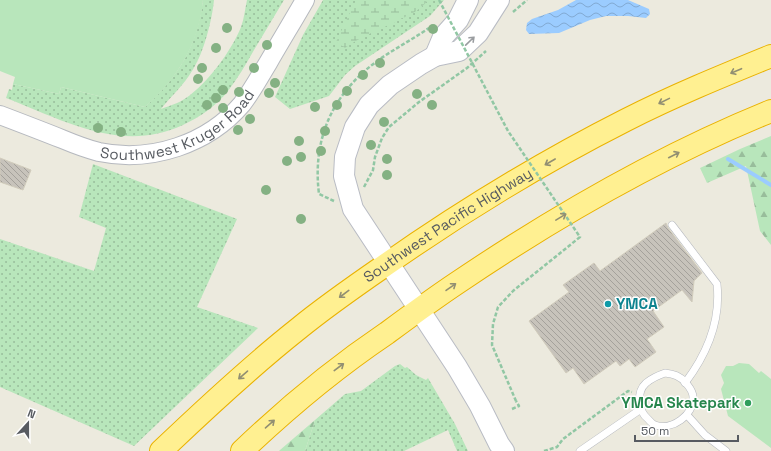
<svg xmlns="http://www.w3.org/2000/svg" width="771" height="451" font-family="'Space Grotesk',sans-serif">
  <defs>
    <pattern id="grass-dots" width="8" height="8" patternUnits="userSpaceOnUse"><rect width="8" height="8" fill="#b8e6bb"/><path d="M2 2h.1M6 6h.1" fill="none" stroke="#98bd9b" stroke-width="1.8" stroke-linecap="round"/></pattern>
    <pattern id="forest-firs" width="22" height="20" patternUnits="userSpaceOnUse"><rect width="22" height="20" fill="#b8e6bb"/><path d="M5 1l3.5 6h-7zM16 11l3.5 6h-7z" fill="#98bd9b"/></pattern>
    <pattern id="wetland-marsh" width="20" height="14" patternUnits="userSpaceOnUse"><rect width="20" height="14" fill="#b8e6bb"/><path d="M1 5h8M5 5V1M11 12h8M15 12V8" fill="none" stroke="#98bd9b"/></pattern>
    <pattern id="water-waves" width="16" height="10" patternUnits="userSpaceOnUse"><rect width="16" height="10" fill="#9bccff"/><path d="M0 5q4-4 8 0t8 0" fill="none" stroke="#81a9d2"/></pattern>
    <pattern id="building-back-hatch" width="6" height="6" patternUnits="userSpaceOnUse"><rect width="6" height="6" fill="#c7c3bb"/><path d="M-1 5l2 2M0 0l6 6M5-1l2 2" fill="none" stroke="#a4a19b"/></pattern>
  </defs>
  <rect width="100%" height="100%" fill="#eceade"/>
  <!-- grass -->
  <g fill="url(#grass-dots)">
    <path d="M203 0H214C212 20 204 53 192 71 184 85 171 96 161 109 169 106 179 103 186 98 207 84 232 50 241 27 244 19 245 9 247 0H284C274 17 264 33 254 50 246 64 238 78 228 91 216 106 200 117 183 125 121 154 63 120 6 98L9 89 12 90 13 84 59 94 61 87 145 107C179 76 197 46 203 0Z"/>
    <path d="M323 0H444L430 16 355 66 345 75 329 96 290 109 275 97 303 35Z"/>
    <path d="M93 164 237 219 197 307 258 328 134 446 0 387V239L94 271 106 228 79 217Z"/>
    <path d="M400 364 405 368 407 367 416 375 426 380 428 378 455 424 468 451H457L448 430 404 451H305L315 420 345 394 361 391 395 366Z"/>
  </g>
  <!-- forest -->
  <g fill="url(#forest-firs)">
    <path d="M771 136V245L760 231 746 166 707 183 700 168 740 149Z"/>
    <path d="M315 420 305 451H279L280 450Z"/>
  </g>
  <!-- wetland -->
  <path fill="url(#wetland-marsh)" d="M356 0H428C420 11 407 16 395 22 378 30 360 37 345 48L336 42Z"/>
  <!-- pitch -->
  <g fill="#b8e6bb">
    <path d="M0 0H203C199 44 177 79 145 107L61 87 59 94 13 84 15 77 0 71Z"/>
    <path d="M739 363 749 364 759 373 761 371 771 379V448L728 416 721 389 724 383 721 375 726 366H733Z"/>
  </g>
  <!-- water -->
  <path fill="url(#water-waves)" d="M576 0H628L649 9 650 14 646 18 628 16H606L590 20 559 33 529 34 526 30 527 23 532 19 558 10Z"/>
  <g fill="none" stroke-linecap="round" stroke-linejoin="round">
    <!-- stream -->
    <path stroke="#9bccff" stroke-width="4" d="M728 159 771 185"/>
  </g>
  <!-- building -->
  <g fill="url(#building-back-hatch)" stroke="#d1ccbc">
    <path d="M0 158 31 170 23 190 0 182Z"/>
    <path d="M666 223 668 228 702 273 694 281 692 302 682 290 653 311 664 327 647 339 656 352 635 367 629 359 620 366 616 361 584 384 573 368 566 373 529 321 569 292 563 285 594 263 600 271Z"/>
  </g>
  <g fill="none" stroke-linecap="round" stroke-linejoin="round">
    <defs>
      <g id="service">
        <path d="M672 225 717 284C721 321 707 354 685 383"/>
        <path d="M665 373C674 374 680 376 686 383 689 387 693 391 693 397 694 415 672 431 655 425 652 424 650 421 648 419 638 411 636 392 646 383 651 379 659 375 665 373Z"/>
        <path d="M687 415 705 435 726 451"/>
        <path d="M580 451 641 409"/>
      </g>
      <g id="tertiary">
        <path id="s1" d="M0 115C21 123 42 131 62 139 74 144 87 149 99 152 151 163 208 144 242 104 252 91 260 76 268 63 280 42 293 21 305 0"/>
      </g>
      <g id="secondary">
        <path d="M499 0 478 33 459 51 435 56 421 64 390 85 369 105 355 127 345 157 344 176 353 209 457 367 480 406 499 444 504 451"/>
        <path d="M435 56 443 37 458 20 468 0"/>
      </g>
      <g id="trunk">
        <path id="s2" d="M161 451C205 409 250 367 298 329 326 306 355 286 384 266 461 212 543 162 626 120 673 96 722 76 771 56"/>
        <path d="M242 451C287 408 335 368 387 333 410 316 433 299 457 283 556 216 660 156 771 111"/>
      </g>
    </defs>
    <!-- service casing -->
    <use href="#service" stroke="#b6b9bf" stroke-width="8"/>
    <!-- tertiary casing -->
    <use href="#tertiary" stroke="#b6b9bf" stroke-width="20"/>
    <!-- secondary casing -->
    <use href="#secondary" stroke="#b9bcc4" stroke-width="22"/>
    <!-- trunk casing -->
    <use href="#trunk" stroke="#eab200" stroke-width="24"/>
    <!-- path -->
    <g stroke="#91c7a4" stroke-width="2.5" stroke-dasharray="4 2" stroke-linecap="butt">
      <path d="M513 12 527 0"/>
      <path d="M364 187 373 170 375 157 382 138 389 127 419 102 467 68 486 51"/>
      <path d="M334 201 319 194C312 138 333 92 380 59 396 48 413 39 429 28"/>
      <path d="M512 409 519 406 516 401"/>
      <path d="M544 451 557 447 563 439 628 391 632 392"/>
    </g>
    <!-- service -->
    <use href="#service" stroke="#fff" stroke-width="7"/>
    <!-- tertiary -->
    <use href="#tertiary" stroke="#fff" stroke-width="18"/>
    <!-- secondary -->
    <use href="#secondary" stroke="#fff" stroke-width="20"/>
    <!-- trunk -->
    <use href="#trunk" stroke="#fff091" stroke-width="22"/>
    <!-- path-bridge -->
    <path stroke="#91c7a4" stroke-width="2.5" stroke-dasharray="4 2" stroke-linecap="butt" d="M439 0 508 131 580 237 513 291 498 307 493 324 492 345 516 401"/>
  </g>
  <!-- trees -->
  <g fill="#84b183">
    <circle cx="227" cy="28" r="5"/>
    <circle cx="433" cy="29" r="5"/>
    <circle cx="267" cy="45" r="5"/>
    <circle cx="216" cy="48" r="5"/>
    <circle cx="380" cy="63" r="5"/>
    <circle cx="202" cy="68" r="5"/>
    <circle cx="254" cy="68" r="5"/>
    <circle cx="363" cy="75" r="5"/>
    <circle cx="198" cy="79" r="5"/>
    <circle cx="275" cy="83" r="5"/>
    <circle cx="223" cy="90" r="5"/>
    <circle cx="347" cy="91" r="5"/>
    <circle cx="239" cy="92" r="5"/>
    <circle cx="269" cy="93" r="5"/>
    <circle cx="417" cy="94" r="5"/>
    <circle cx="216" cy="98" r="5"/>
    <circle cx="207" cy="105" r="5"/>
    <circle cx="337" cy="105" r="5"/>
    <circle cx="432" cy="105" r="5"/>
    <circle cx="315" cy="107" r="5"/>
    <circle cx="223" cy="108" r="5"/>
    <circle cx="250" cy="119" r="5"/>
    <circle cx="384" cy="122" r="5"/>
    <circle cx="98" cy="128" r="5"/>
    <circle cx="238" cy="130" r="5"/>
    <circle cx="325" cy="131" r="5"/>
    <circle cx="121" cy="132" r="5"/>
    <circle cx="299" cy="141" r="5"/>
    <circle cx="371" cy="145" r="5"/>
    <circle cx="321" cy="151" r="5"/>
    <circle cx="301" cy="157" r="5"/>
    <circle cx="387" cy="159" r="5"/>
    <circle cx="287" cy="161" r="5"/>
    <circle cx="387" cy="175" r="5"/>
    <circle cx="266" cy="190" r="5"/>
    <circle cx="301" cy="219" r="5"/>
  </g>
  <!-- one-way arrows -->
  <defs><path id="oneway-shaft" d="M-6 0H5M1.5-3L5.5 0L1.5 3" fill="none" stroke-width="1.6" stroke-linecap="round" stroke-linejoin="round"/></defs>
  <use stroke="#9a9da0" href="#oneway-shaft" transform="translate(470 41) rotate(-44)"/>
  <g stroke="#928f72">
    <use href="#oneway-shaft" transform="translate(736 71) rotate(157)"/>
    <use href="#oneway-shaft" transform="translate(664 101) rotate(154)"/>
    <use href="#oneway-shaft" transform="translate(674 155) rotate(-27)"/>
    <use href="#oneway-shaft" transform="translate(550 162) rotate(150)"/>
    <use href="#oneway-shaft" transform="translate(561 217) rotate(-31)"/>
    <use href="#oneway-shaft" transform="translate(451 287) rotate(-35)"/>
    <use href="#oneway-shaft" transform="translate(344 294) rotate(143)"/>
    <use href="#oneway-shaft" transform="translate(339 367) rotate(-37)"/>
    <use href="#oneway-shaft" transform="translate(243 375) rotate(139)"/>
    <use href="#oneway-shaft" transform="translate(270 424) rotate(-41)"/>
  </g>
  <!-- markers -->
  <circle fill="#0f9aa8" stroke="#fff" stroke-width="1.5" cx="608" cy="304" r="4"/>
  <circle fill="#2e9e5b" stroke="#fff" stroke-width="1.5" cx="748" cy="403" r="4"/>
  <g text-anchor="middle" stroke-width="3" stroke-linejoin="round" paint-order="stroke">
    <!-- street labels -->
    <g font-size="15" fill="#575b61" stroke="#fff">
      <text dy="5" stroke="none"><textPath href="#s1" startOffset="193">Southwest Kruger Road</textPath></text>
      <text dy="5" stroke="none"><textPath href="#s2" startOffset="366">Southwest Pacific Highway</textPath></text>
    </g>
    <!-- culture labels -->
    <g font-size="15" font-weight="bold" fill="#0d838f" stroke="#fff" text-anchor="start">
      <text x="616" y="309">YMCA</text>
    </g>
    <!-- leisure labels -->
    <g font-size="15" font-weight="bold" fill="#27864d" stroke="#fff" text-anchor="end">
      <text x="740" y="408">YMCA Skatepark</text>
    </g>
  </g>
  <!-- north arrow -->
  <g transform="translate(28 423) rotate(21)" stroke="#ffffff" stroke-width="3" paint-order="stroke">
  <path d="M0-3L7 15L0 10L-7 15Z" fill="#575b61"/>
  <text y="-6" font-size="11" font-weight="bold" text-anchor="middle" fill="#575b61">N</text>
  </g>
  <!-- scale -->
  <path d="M635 435v6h103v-6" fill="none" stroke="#575b61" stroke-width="2"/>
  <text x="641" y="435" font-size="12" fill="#575b61" stroke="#ffffff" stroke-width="3" paint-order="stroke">50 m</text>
</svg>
